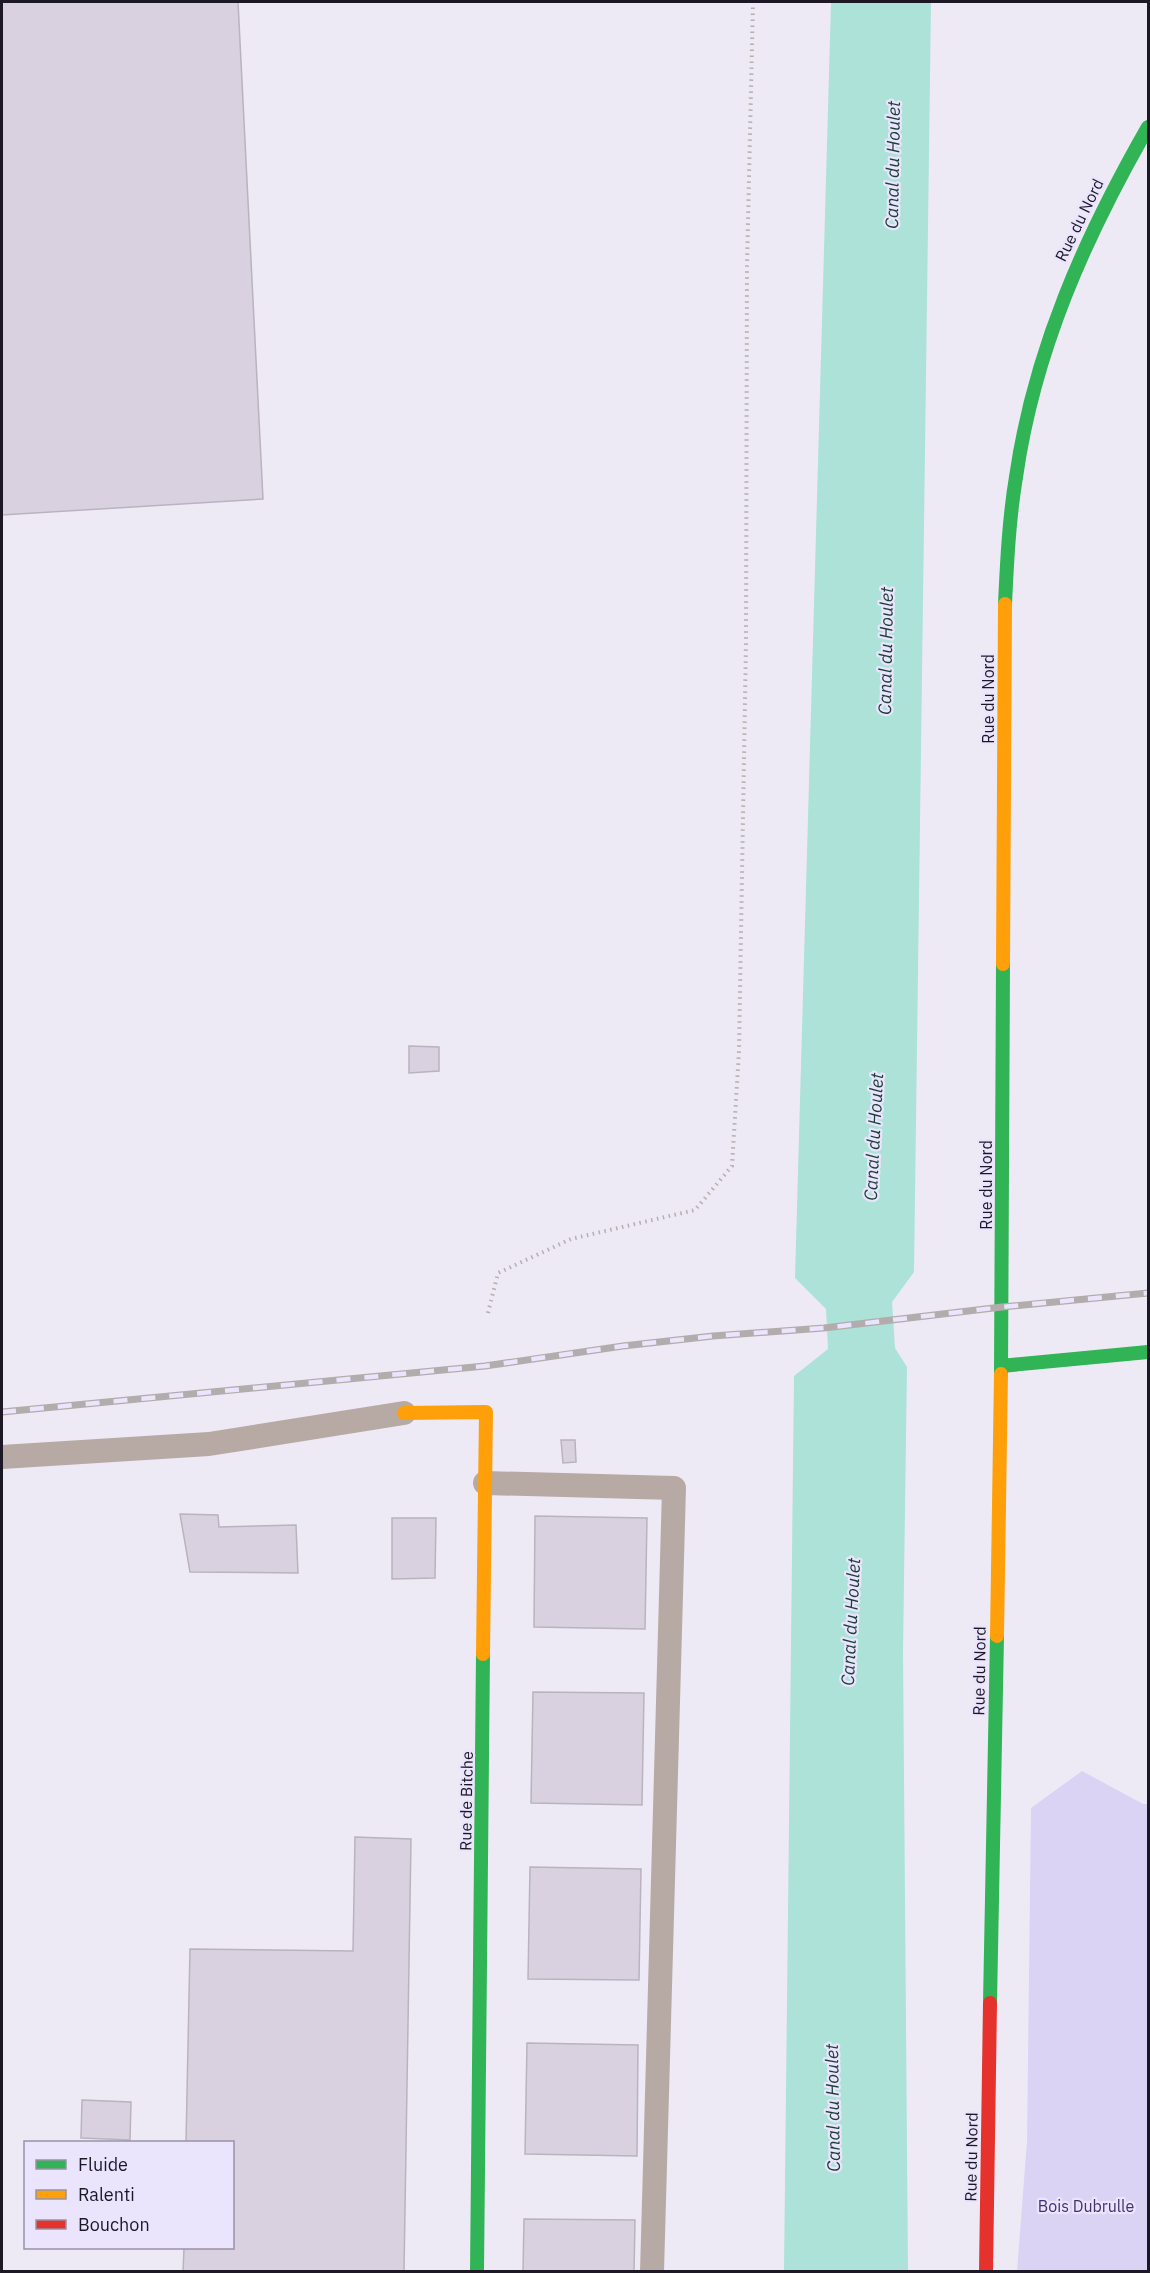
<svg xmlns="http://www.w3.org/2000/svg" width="1150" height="2273" font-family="'IBM Plex Sans',sans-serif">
  <rect width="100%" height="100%" fill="#edeaf6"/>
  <!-- green -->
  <path fill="#dbd3f3" d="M1082 1771 1143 1804H1148V2271H1017L1027 2141 1031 1808Z"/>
  <!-- water -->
  <path fill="#ace2d8" d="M831 2H931L914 1272 892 1302 895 1348 907 1367 903 1652 908 2272 784 2271 794 1376 828 1349 826 1309 795 1278Z"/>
  <!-- building -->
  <g fill="#d9d1df" stroke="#b9b3be" stroke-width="1.5">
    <path d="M2 2H238L263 499 2 515Z"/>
    <path d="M409 1046 439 1047V1071L409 1073Z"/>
    <path d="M561 1440H575L576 1462 563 1463Z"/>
    <path d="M180 1514 218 1515 219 1527 296 1525 298 1573 190 1572Z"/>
    <path d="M535 1516 647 1518 645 1629 534 1627Z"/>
    <path d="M392 1518H436L435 1578 392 1579Z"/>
    <path d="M533 1692 644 1693 642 1805 531 1803Z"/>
    <path d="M355 1837 411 1839 404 2272H183L184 2248H232V2142H186L190 1949 353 1951Z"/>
    <path d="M530 1867 641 1869 639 1980 528 1979Z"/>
    <path d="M527 2043 638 2045 637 2156 525 2154Z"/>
    <path d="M82 2100 131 2102 130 2140 81 2138Z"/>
    <path d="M524 2219 635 2220 634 2272H523Z"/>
  </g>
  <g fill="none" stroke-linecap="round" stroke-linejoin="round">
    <!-- path -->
    <path stroke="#b6aeaf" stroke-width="4" stroke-dasharray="1.5 4.5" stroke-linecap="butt" d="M488 1313 498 1273 571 1239 695 1210 732 1166 739 1051 746 641 747 266 753 2"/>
    <!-- lane -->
    <g stroke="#b7aaa4" stroke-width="24">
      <path d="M2 1457 209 1444 404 1413"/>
      <path d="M485 1483 674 1488 652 2272"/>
    </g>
    <!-- fast -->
    <g stroke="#30b455" stroke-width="14">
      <path d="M1005 604C1007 562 1009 519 1016 477 1034 351 1085 237 1148 127"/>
      <path d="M1001 1366 1148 1352"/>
      <path d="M1001 1374 1003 964"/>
      <path d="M990 2003 997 1636"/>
      <path d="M477 2272 483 1654"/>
    </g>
    <!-- slow -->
    <g stroke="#ff9f0a" stroke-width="14">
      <path d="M1003 964 1005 604"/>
      <path d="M404 1413 486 1412 483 1654"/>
      <path d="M997 1636 1001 1374"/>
    </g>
    <!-- jam -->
    <path stroke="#e5322d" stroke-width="14" d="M986 2272 990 2003"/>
    <defs>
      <path id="rail" d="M2 1412 485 1366 623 1346 713 1336 824 1328 1002 1307 1148 1293"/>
    </defs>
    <!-- rail casing -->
    <use href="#rail" stroke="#b3acac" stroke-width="7"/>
    <!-- rail -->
    <use href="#rail" stroke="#eae4fc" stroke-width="4.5" stroke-dasharray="14" stroke-linecap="butt"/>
  </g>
  <g text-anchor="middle" stroke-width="4.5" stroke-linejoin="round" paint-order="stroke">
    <!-- street labels -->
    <g font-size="16" fill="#1c1826" stroke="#eae4fc">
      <text transform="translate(1079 220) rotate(-64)" y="6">Rue du Nord</text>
      <text transform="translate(988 699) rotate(-90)" y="6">Rue du Nord</text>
      <text transform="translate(986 1185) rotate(-90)" y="6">Rue du Nord</text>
      <text transform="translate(979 1671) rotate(-89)" y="6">Rue du Nord</text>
      <text transform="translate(466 1801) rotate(-89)" y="6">Rue de Bitche</text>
      <text transform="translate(971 2157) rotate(-89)" y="6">Rue du Nord</text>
    </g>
    <!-- park labels -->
    <g font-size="16" fill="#472f73" stroke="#eae4fc">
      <text x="1086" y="2212">Bois Dubrulle</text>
    </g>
    <!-- water labels -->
    <g font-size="18" font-style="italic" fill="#1b3f37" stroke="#eae4fc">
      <text transform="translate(893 165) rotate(-89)" y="6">Canal du Houlet</text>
      <text transform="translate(886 651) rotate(-89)" y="6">Canal du Houlet</text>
      <text transform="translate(874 1137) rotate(-87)" y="6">Canal du Houlet</text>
      <text transform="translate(851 1622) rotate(-87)" y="6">Canal du Houlet</text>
      <text transform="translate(833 2108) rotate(-91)" y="6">Canal du Houlet</text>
    </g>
  </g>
  <!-- border -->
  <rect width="1150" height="2273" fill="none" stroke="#1c1826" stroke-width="6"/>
  <!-- legend -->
  <rect x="24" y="2141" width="210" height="108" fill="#eae4fc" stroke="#9892a6" stroke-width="1.5"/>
  <rect x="36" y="2160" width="30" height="9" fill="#30b455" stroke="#9892a6" stroke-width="1.5"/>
  <text x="78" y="2171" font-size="18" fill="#1c1826">Fluide</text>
  <rect x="36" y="2190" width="30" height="9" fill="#ff9f0a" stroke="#9892a6" stroke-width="1.5"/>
  <text x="78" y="2201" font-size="18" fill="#1c1826">Ralenti</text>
  <rect x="36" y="2220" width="30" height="9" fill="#e5322d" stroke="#9892a6" stroke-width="1.5"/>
  <text x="78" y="2231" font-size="18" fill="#1c1826">Bouchon</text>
</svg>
